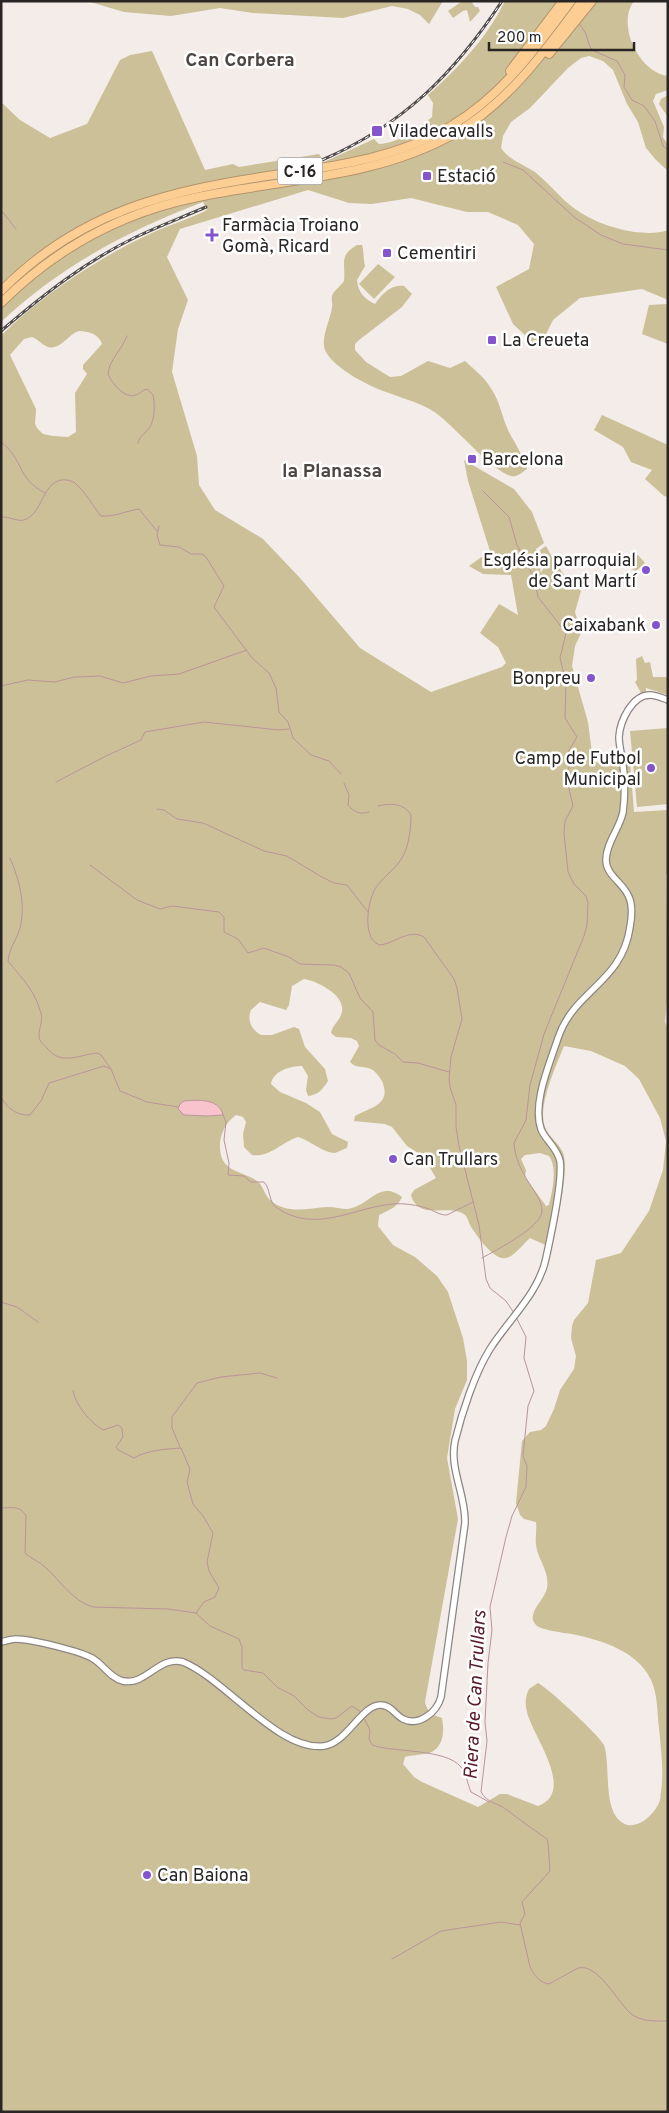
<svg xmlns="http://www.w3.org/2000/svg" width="669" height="2113" font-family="Overpass,sans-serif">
  <rect width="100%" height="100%" fill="#f3ece8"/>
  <!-- green -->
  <g fill="#ccc098" fill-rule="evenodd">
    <path d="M87 1H443L429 24 420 15 408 9 392 6 343 18 253 13 220 8 171 16 124 12Z"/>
    <path d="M471 1 475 7H478L480 11 470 22 467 10 463 11 453 18 448 11 461 2Z"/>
    <path d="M505 1H634C616 24 639 73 668 76V90L656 94 653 101 664 127 663 137 668 145V171L656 160 646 148 638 122 627 104 613 70 603 61 589 56 581 58 568 68 530 108 511 122 503 136 501 148C509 160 523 164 535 172 546 181 555 191 565 201 584 218 609 228 634 232 645 233 657 234 668 230V300L642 289 580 298 553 320 539 348 513 324 496 287 529 269 534 244 518 225 488 212H467L411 198 372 204 349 203 308 190 180 229 167 257 188 300 178 329 172 372 197 456 199 485 215 510 263 539 300 578 360 648 431 692 502 667 506 663 498 647 480 633 499 604 518 615 511 575 483 574 469 566 490 551 468 481 464 460 514 489 532 512 544 543 536 549 541 573 545 565 540 550 546 546 554 561 566 577 557 586 569 580 581 591 575 612 581 633 575 646 572 666 588 722 593 761 599 763 630 760 634 812 668 810V874L666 875 668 990 665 1022 668 1029V2112H1V336C40 296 103 255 154 232 171 224 190 219 207 210L203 202C129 230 59 267 1 322V102L20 120 50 138 87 124 120 60 130 55 152 51 205 170 233 164 239 167 319 154 324 162 374 139 379 144C399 143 417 129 432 117L433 103 428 95C458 68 487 38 505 1ZM79 331C88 331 99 334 102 344L83 365V369L87 374 75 393 76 432 68 437 53 436 43 434 37 428 35 424 36 409 10 355 24 339 32 337C38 339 41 344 46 346 59 353 69 333 79 331ZM304 979C318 981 349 997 341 1015 338 1022 333 1025 331 1033L336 1037 351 1038 357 1041 359 1046 350 1062C356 1068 360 1066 368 1068 374 1069 379 1076 382 1081 392 1105 371 1107 355 1116L354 1121 385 1124 392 1127 407 1146 423 1156 436 1178 414 1190 411 1195C418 1220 445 1205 462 1213 467 1215 468 1220 470 1225 476 1235 494 1261 506 1258 515 1256 523 1244 530 1238L552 1248C556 1224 568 1178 564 1156 562 1145 549 1138 545 1127 537 1107 556 1066 564 1046L591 1051 625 1066 639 1079 660 1118 666 1141 663 1170 649 1211 621 1253 596 1260 588 1303 574 1320 572 1326 571 1338 576 1356 574 1369 560 1390 554 1409 546 1426 541 1430 530 1432 522 1441 516 1503 520 1515 524 1519 536 1522C537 1530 535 1537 536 1545 538 1560 550 1572 547 1588 545 1600 525 1614 536 1625 540 1630 565 1633 572 1634 601 1640 638 1651 651 1680 658 1695 657 1712 659 1728 661 1750 664 1771 661 1792 660 1795 661 1798 660 1800 657 1812 637 1832 623 1823 602 1811 611 1765 604 1745 600 1736 548 1688 538 1683L529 1689C525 1697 525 1704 527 1712 532 1735 577 1792 538 1806L507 1794H500L478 1807 422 1782 414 1777 403 1764 405 1757C412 1755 418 1755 425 1754 443 1751 445 1733 442 1718 433 1715 427 1712 425 1702L458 1519 447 1458 455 1409 467 1380V1361L463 1338 448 1292 437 1276 415 1257 393 1245 378 1226 379 1215C389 1210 398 1207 402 1197 379 1179 369 1207 347 1209 341 1209 335 1207 328 1207 308 1208 287 1215 270 1200 264 1194 263 1185 257 1181 242 1170 221 1173 220 1148 219 1135 226 1122 236 1115L243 1117 246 1122 243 1134 244 1147 252 1155C269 1158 282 1142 298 1137 309 1140 324 1153 335 1153 338 1152 344 1149 347 1148L348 1142 332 1134 320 1112 306 1103 280 1092 271 1084C273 1071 290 1066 302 1066L308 1076 306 1090 308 1096C318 1095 323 1089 328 1081L325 1069 305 1047 299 1029 294 1027 272 1035H261C251 1029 247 1021 251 1010L260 1002 286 1010 289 1005 292 986ZM184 1101C199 1102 218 1097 223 1115L207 1116 184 1115 180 1104ZM540 1153 549 1156C558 1168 552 1192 549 1205L546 1206 525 1177 526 1170 521 1159 525 1155Z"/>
    <path d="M668 95V117L659 104 661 99Z"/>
    <path d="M357 245H362C364 250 363 259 365 266L357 280C358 292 364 299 375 304 382 294 391 284 404 286L412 294 402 307 359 340 355 344V350L366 362 390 377 401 376 428 361 450 368 465 361C475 370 486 379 492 390 500 402 502 417 508 430 513 440 525 459 527 469 522 472 517 478 511 476 494 472 456 429 441 417 426 404 407 400 389 393 370 387 335 369 326 352 319 340 331 319 332 307 333 304 331 299 332 296 334 290 341 286 344 281 346 264 338 256 357 245Z"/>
    <path d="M378 264 395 277 374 299 359 284Z"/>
    <path d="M668 304V344L642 334 649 305Z"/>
    <path d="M602 415 668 445V497L664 496 645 479 652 470 631 462 623 447 594 430Z"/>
    <path d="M638 555 645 563 635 572 628 563Z"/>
    <path d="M642 656 645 663 650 662 653 677H668V695L646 688V692L641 693 635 682 637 680 636 659Z"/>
    <path d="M668 728V804L637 807 630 731Z"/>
  </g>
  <!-- water -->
  <path fill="#f8c3cd" stroke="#ba949a" d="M184 1101C198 1100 219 1098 223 1115L207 1116 184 1115 178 1109 180 1104Z"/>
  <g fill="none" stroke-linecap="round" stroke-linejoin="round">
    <!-- stream -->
    <g stroke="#ba949a" stroke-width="1">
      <path d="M579 23 586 34 590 47 594 51 617 61 625 75 624 87 632 100 644 106 655 121 663 146 668 150"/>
      <path d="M503 162 523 170 574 217 601 235 623 244 668 250"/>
      <path d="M1 210 16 229"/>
      <path d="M127 336C122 350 110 358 108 374 112 383 124 399 136 395 140 394 142 390 147 389L153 395C155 405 155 418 150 427 146 433 140 435 138 443"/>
      <path d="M1 442C24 459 16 478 45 493"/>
      <path d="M1 517C9 516 17 522 24 520 44 514 42 477 67 480 71 481 75 482 77 485 86 493 93 506 101 516 114 517 126 511 139 509L157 531"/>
      <path d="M159 526 157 535 160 545 179 547 191 554H202L206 557 224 586 214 607 252 658 269 673 276 688 279 712 288 722 293 738 311 755 329 761 341 774"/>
      <path d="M1 686 28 680 55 682 74 677 100 676 123 683 151 676 179 674 247 650"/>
      <path d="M56 782 104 757 141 740 145 732 204 722 279 730 289 729"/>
      <path d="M344 783 349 795 348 805C354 812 360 815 369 812"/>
      <path d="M378 806C390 803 404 803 411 815 411 828 409 845 403 856 397 868 385 875 377 886 368 898 361 937 379 945 395 944 408 928 424 937L454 979 457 988 462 1019 451 1057 449 1079 450 1087 456 1105V1127L459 1146 479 1225 486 1279 490 1288 506 1301 514 1313"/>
      <path d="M157 809 164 810 177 819 203 823 264 851 287 856 320 876 334 883 347 885 368 912"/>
      <path d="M10 858C19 879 26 904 20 928 17 939 9 949 8 961 23 980 34 989 41 1013 43 1022 39 1027 39 1036 39 1041 44 1045 47 1048 61 1066 78 1055 97 1053L101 1055 111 1069"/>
      <path d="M90 865 137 900 160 909 172 906 219 912 224 917V932L238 939 248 953 264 948 289 957 300 964 334 965 341 967 349 973 360 998 373 1012 375 1040 379 1045 395 1054 403 1062 418 1063 449 1072"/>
      <path d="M1 1097C7 1108 17 1116 30 1115L41 1101 49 1083 104 1066 111 1069 120 1091 147 1102 178 1107"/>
      <path d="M223 1115 226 1122 224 1140 229 1163 228 1175 244 1176 251 1182H264C271 1189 268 1202 277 1208 316 1234 352 1208 392 1204 404 1203 418 1205 429 1209 436 1212 440 1215 447 1215L473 1202"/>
      <path d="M482 1258C496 1250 542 1227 542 1211 542 1201 534 1191 529 1183 521 1170 515 1158 514 1143L526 1120 530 1085 544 1034 584 936 587 925 588 903 586 896 574 884 568 872 564 833 565 821 573 806 566 775 570 764 568 752 577 737 565 718 566 682 560 658 566 633 538 597 534 578 517 545 509 517 483 491"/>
      <path d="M1 1302 17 1307 38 1322"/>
      <path d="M516 1317 526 1337 524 1358 534 1391 528 1406 523 1456 527 1466 526 1487 512 1516 506 1537 490 1607 492 1630 488 1663 485 1722 487 1741 481 1792C487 1803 498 1803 507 1810 520 1820 534 1830 547 1839L548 1843 550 1871 522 1902 525 1914 520 1923 530 1967C534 1975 540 1983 549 1984L578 1968C598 1963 617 2001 630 2013 640 2022 655 2021 668 2021"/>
      <path d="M73 1391C76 1406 90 1422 103 1430L118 1425 122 1428 123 1437 116 1447 118 1450 134 1458C147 1450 166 1449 181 1448L190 1469 187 1482 193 1504 203 1516 213 1533 207 1562 209 1571 219 1588 215 1597 204 1602 196 1613 210 1626 239 1639 242 1647V1668L244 1670 263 1673 277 1687 294 1696 308 1710 319 1717 331 1719 336 1718 352 1706 361 1712"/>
      <path d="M180 1447 172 1428V1417L197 1383 221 1377 260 1373 277 1378"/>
      <path d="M1 1508C11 1508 20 1505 26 1516L25 1553C31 1559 39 1561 45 1567 61 1581 71 1600 93 1607L168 1609 196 1613"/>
      <path d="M364 1718 370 1730 369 1739 372 1745C394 1753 445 1748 461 1767 467 1775 467 1783 471 1792L489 1802"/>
      <path d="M392 1959 441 1931 501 1922 520 1925"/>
    </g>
    <defs>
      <path id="tertiary" d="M1 1642C6 1641 11 1639 16 1639 31 1639 79 1651 92 1658 103 1664 110 1678 123 1681 146 1686 159 1655 183 1662 225 1679 279 1752 324 1746 347 1743 362 1704 381 1705 391 1705 395 1715 403 1719 419 1727 437 1712 441 1697L465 1523C466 1495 449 1469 455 1441 462 1412 475 1373 490 1349 509 1319 539 1293 546 1258 551 1235 563 1182 560 1161 557 1147 545 1140 541 1129 532 1103 550 1063 558 1038 574 990 622 983 630 927 632 916 633 904 628 895 622 882 606 875 606 860 606 843 620 828 623 812 625 796 625 780 623 765 622 756 619 746 619 737 620 721 632 695 650 695 656 695 662 698 668 700"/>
      <g id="motorway">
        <path d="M549 54 592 1"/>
        <path d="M510 71 563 1"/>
        <path d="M1 291C80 211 167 191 274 175 335 166 398 158 451 126 503 95 536 48 571 1"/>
        <path d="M1 303C56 248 123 212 198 197 284 179 376 178 454 134 509 102 545 51 582 1"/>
      </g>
    </defs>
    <!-- tertiary casing -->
    <use href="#tertiary" stroke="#8c8581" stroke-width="8"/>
    <!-- motorway casing -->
    <use href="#motorway" stroke="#b2936d" stroke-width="10"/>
    <!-- tertiary -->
    <use href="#tertiary" stroke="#fff" stroke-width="5.5"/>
    <!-- motorway -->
    <use href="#motorway" stroke="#fdce94" stroke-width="8"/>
    <defs>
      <g id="rail">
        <path d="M322 160C403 125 454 74 502 1"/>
        <path d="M1 331C43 295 86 261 136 237 159 226 183 217 206 207"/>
      </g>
    </defs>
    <!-- rail casing -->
    <use href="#rail" stroke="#524e4d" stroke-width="3"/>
    <!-- rail -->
    <use href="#rail" stroke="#fff" stroke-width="1" stroke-dasharray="4" stroke-linecap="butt"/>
  </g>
  <!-- markers -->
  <g fill="#8454cd" stroke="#fff" stroke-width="2">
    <rect x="371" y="125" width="12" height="12" rx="2.5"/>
    <rect x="422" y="171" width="10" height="10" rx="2.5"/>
    <path d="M209.5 227.5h5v5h5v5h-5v5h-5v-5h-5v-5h5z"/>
    <rect x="382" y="248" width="10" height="10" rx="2.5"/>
    <rect x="487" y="335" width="10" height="10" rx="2.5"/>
    <rect x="467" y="454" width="10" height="10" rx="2.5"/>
    <circle cx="646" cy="570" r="5"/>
    <circle cx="656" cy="625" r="5"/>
    <circle cx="591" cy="678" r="5"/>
    <circle cx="651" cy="768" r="5"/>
    <circle cx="393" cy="1159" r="5"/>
    <circle cx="147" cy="1875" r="5"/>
  </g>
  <g text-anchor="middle" stroke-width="5" stroke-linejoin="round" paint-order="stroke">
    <!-- shield labels -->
    <rect fill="#fff" stroke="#686666" stroke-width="1" x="277.5" y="157.5" width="45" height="27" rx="4"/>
    <g font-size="16" font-weight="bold" fill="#282524">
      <text x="300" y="177">C-16</text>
    </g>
    <!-- poi labels -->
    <g font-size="18" fill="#282524" stroke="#fff" text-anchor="start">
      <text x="388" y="137">Viladecavalls</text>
      <text x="437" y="182">Estació</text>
      <text x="222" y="231">Farmàcia Troiano<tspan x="222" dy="21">Gomà, Ricard</tspan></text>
      <text x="397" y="259">Cementiri</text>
      <text x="502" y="346">La Creueta</text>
      <text x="482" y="465">Barcelona</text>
      <text x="636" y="566" text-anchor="end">Església parroquial<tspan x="636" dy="21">de Sant Martí</tspan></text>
      <text x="646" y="631" text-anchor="end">Caixabank</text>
      <text x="581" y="684" text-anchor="end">Bonpreu</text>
      <text x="641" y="764" text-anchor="end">Camp de Futbol<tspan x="641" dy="21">Municipal</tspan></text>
      <text x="403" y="1165">Can Trullars</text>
      <text x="157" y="1881">Can Baiona</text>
    </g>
    <!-- neighbourhood labels -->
    <g font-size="19" font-weight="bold" fill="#4c4643" stroke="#fff">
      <text x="240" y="66">Can Corbera</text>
      <text x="332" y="477">la Planassa</text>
    </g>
    <!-- water labels -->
    <g font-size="19" font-style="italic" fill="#581b2d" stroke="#fff">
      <text transform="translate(474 1695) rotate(-87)" y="7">Riera de Can Trullars</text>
    </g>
  </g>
  <!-- border -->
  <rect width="669" height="2113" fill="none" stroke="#282524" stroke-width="5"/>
  <!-- scale -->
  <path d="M489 42v8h145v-8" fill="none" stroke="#282524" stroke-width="2.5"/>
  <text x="497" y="42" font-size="15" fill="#282524" stroke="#ffffff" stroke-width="4" paint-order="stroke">200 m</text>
</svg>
